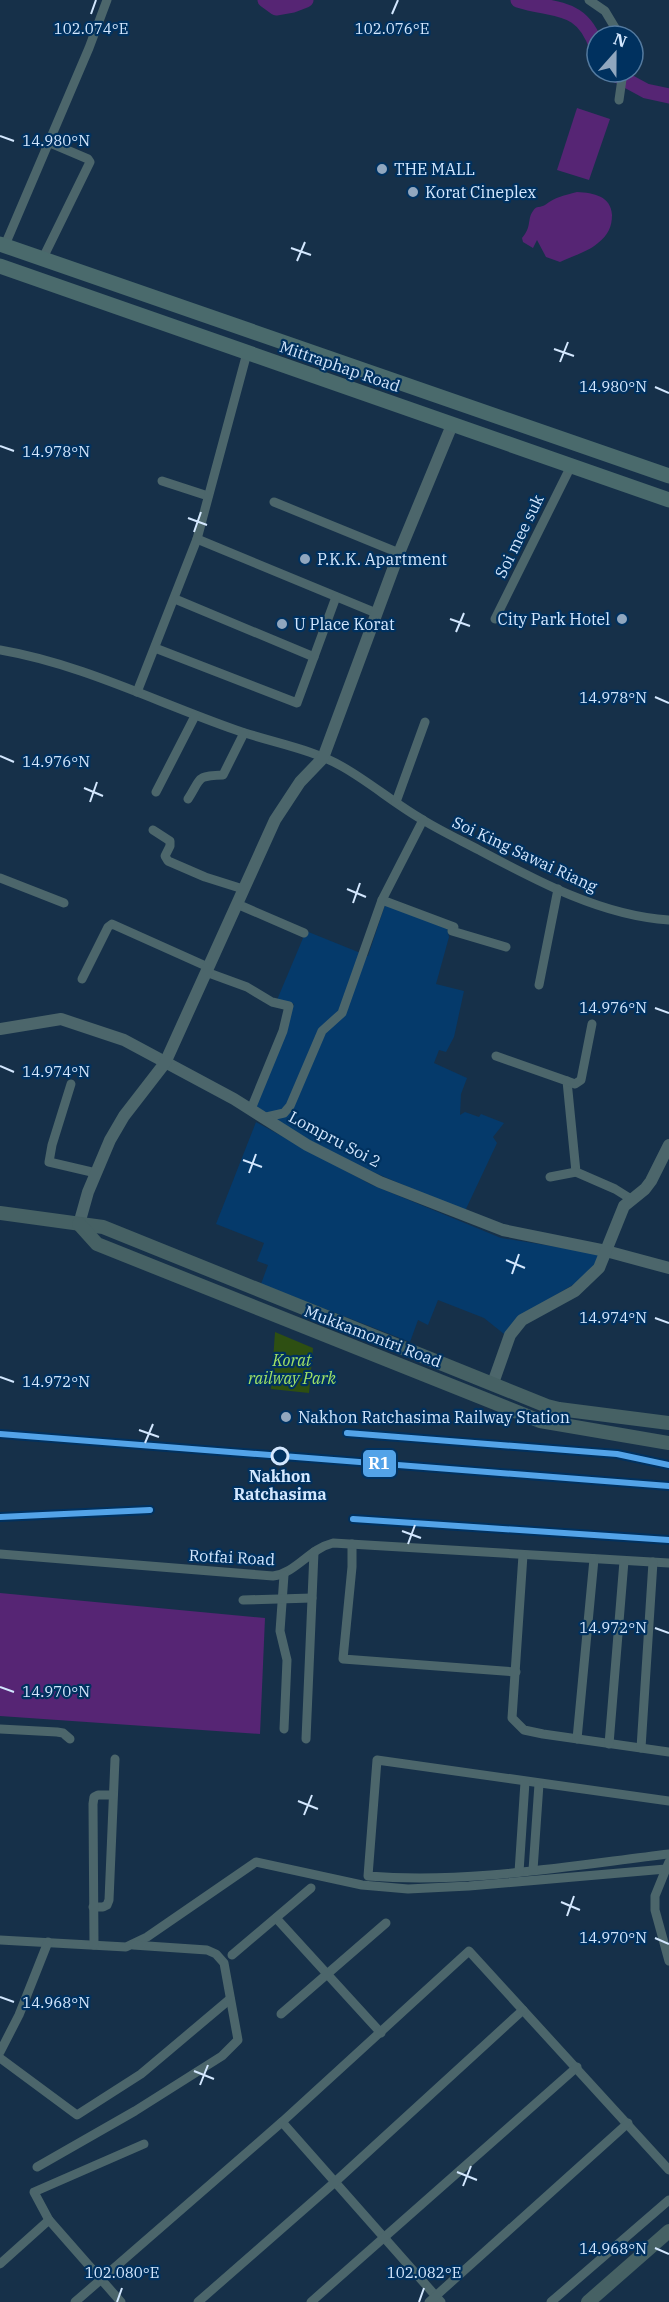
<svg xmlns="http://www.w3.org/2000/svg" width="669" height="2302" font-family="'IBM Plex Serif',serif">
  <rect width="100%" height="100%" fill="#163049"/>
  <!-- built -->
  <g fill="#053a6b">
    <path d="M385 905 447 927 449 937 436 984 464 991 454 1037 446 1052 439 1050 434 1063 467 1078 461 1094 460 1115 465 1112 479 1117 481 1114 504 1123 493 1137 497 1143 465 1211 368 1170 308 1140 255 1106 294 1004 277 1000 306 931 368 956Z"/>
    <path d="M256 1122 370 1184 501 1238 601 1254 592 1269 581 1280 517 1318 504 1334 484 1318 438 1300 428 1325 418 1320 410 1342 261 1284 268 1265 257 1261 264 1243 216 1224Z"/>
  </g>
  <!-- green -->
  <path fill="#2e4f12" d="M275 1332 313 1348 309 1393 271 1389Z"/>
  <!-- water -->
  <g fill="#562574">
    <path d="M577 108 610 119 589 180 557 170Z"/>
    <path d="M577 192C594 193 611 196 612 215 612 227 608 235 598 243 588 252 572 256 560 262L546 257 537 240 533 248 523 242 522 238C532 227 527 219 533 211 536 205 541 208 545 205 557 196 563 196 577 192Z"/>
    <path d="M0 1593 265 1618 260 1734 0 1716Z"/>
  </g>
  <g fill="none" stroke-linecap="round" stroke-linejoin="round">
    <!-- river -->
    <g stroke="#562574" stroke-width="15">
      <path d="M265 0 276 8 293 5 306 0"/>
      <path d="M518 0C556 12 582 3 597 48"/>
      <path d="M611 72 646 91 669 96"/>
    </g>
    <!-- minor -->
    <g stroke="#4c666b" stroke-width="9">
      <path d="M589 0 605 11 620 36"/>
      <path d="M619 100 623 72"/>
      <path d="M5 245 89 48 107 0"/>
      <path d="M43 258 90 162 88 159 48 142"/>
      <path d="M162 481 208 496"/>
      <path d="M274 502 399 553"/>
      <path d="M197 539 376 613"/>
      <path d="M175 599 314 657"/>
      <path d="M495 619 571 466"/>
      <path d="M155 648 297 703 336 597"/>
      <path d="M0 650C82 664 158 703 236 730 270 742 313 749 343 767 371 783 395 804 423 820 441 831 460 840 479 850 537 881 602 916 669 920"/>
      <path d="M137 692 197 539 247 353"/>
      <path d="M156 792 195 716"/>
      <path d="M188 799C202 777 196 776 223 775L244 733"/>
      <path d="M396 802 425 722"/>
      <path d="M153 830 170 841V846L165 856 168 861 205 877 243 889"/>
      <path d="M0 878 64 903"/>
      <path d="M382 900 454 927"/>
      <path d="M237 904 304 933"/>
      <path d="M452 931 506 947"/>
      <path d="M206 972 247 987 272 1002 289 1006 283 1031 251 1109"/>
      <path d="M82 979 108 927 112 924 208 967"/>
      <path d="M539 985 558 889"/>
      <path d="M496 1056 567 1081 576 1172 615 1189 631 1199"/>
      <path d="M567 1081 575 1084 581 1080 592 1024"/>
      <path d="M71 1084 52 1145 49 1162 96 1173"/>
      <path d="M262 1118 284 1113 290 1106 322 1031 342 1013 382 900 423 820"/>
      <path d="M550 1177 576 1172"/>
      <path d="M352 1544V1567L343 1659 516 1672"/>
      <path d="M0 1554 273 1576C296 1573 309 1549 333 1543L669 1563"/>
      <path d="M523 1555 512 1718 524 1730 543 1734 669 1752"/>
      <path d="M284 1575 280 1631 287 1660 284 1729"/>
      <path d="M243 1600 312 1598"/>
      <path d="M0 1729 57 1732 63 1733 70 1739"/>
      <path d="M306 1739 314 1552"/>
      <path d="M577 1739 594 1559"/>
      <path d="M609 1744 624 1561"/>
      <path d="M641 1748 653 1562"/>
      <path d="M669 1801 377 1760 368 1876C468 1884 569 1866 669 1854"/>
      <path d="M666 1869 655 1896V1910L669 1961"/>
      <path d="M533 1870 539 1784"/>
      <path d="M519 1872 525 1782"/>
      <path d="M93 1907H103L107 1905 109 1900 115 1759"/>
      <path d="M276 1918 381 2033"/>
      <path d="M0 1940 126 1947 147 1937 256 1862 362 1885 408 1889 469 1886 666 1869 669 1862"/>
      <path d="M94 1945 93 1804 94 1797 98 1795H113"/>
      <path d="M232 1955 311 1888"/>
      <path d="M281 2014 386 1923"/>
      <path d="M0 2052 19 2015 48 1942"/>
      <path d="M0 2058 77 2115 141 2074 230 1999"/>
      <path d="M282 2122 441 2302"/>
      <path d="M37 2167 135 2111 222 2056 238 2040 224 1963 216 1954 207 1950 133 1945"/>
      <path d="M49 2220 34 2192 144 2144"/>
      <path d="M0 2264 49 2220 121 2302"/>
      <path d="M75 2302 282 2122 469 1951 669 2170"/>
      <path d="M198 2302 335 2182 523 2010"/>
      <path d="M311 2302 577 2067"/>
      <path d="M429 2302 628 2123"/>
      <path d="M551 2302 669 2200"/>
    </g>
    <!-- tertiary -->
    <g stroke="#4c666b" stroke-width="12">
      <path d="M0 1029 61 1019 124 1040 234 1099 307 1145 380 1182 503 1230 606 1251 669 1268"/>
      <path d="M79 1224 88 1192 110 1140 124 1116 165 1063 275 820 300 782 323 758 399 553 452 425"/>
      <path d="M493 1383 510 1335 522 1320 575 1291 599 1268 624 1206 645 1189 651 1181 669 1145"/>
    </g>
    <!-- secondary -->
    <g stroke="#466164" stroke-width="14">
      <path d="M0 1213 103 1227 547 1406 559 1409 669 1423"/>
      <path d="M79 1224 97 1244 540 1421 669 1443"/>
      <path d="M588 2302 669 2231"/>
    </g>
    <!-- trunk -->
    <g stroke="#4a6a6c" stroke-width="15">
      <path d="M0 244 669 476"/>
      <path d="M0 266 669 500"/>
    </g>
    <defs>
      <g id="rail-1">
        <path d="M347 1433 617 1454 669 1465"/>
        <path d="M0 1434 669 1486"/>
        <path d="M0 1517 150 1510"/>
        <path d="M353 1519 669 1540"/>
      </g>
    </defs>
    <!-- rail-1 casing -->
    <use href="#rail-1" stroke="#00315f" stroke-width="10"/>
    <!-- rail-1 -->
    <use href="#rail-1" stroke="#53a3e8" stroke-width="6"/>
  </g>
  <!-- ticks -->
  <path fill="none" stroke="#d3e7fe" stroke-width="2" d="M91 14 96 0M392 14 398 0M0 136 14 141M291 248 311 255M297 261 305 242M554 349 574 356M560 362 568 342M655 387 669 393M0 446 14 451M188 518 207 525M194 532 201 512M450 619 470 626M456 632 464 613M655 697 669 703M0 756 14 762M84 788 103 796M90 802 97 782M347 889 366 897M353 903 360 883M655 1008 669 1013M0 1066 14 1072M243 1160 262 1167M249 1173 256 1154M506 1260 525 1268M512 1274 519 1254M655 1318 669 1323M0 1377 14 1382M139 1430 159 1437M145 1443 153 1424M402 1531 421 1538M408 1544 415 1525M655 1628 669 1633M0 1687 14 1692M298 1801 318 1809M304 1815 312 1795M561 1902 580 1910M567 1916 574 1896M655 1938 669 1944M0 1997 14 2002M194 2071 214 2079M200 2085 208 2065M457 2172 477 2180M463 2186 471 2166M655 2248 669 2254M117 2302 122 2288M419 2302 424 2288"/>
  <!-- markers -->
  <g fill="#91a7bf" stroke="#00315f" stroke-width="2">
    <circle cx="382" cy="169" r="6"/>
    <circle cx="413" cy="192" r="6"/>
    <circle cx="305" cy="559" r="6"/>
    <circle cx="622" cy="619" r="6"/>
    <circle cx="282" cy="624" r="6"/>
    <circle cx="286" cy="1417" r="6"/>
  </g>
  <circle fill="#00315f" stroke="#d3e7fe" stroke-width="3" cx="280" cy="1456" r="8"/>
  <g text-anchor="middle" stroke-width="4.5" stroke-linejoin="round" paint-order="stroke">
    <!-- poi labels -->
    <g font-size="16" fill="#d3e7fe" stroke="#00315f" text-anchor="start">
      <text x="394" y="175">THE MALL</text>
      <text x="425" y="198">Korat Cineplex</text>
      <text x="317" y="565">P.K.K. Apartment</text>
      <text x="610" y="625" text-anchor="end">City Park Hotel</text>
      <text x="294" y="630">U Place Korat</text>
      <text x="298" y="1423">Nakhon Ratchasima Railway Station</text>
    </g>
    <!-- street labels -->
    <g font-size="16" fill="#d3e7fe" stroke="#00315f">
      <text transform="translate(340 366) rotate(19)" y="6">Mittraphap Road</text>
      <text transform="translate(519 536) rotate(-64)" y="6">Soi mee suk</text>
      <text transform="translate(525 854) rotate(25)" y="6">Soi King Sawai Riang</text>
      <text transform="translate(335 1139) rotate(28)" y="6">Lompru Soi 2</text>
      <text transform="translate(373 1336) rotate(21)" y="6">Mukkamontri Road</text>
      <text transform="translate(232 1557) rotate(3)" y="6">Rotfai Road</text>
    </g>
    <!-- park labels -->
    <g font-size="16" font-style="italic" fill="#a0e265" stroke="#00315f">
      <text x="292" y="1366">Korat<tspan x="292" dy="18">railway Park</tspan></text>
    </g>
    <!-- stop labels -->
    <g font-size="16" font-weight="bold" fill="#d3e7fe" stroke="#00315f">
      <text x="280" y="1482">Nakhon<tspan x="280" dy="18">Ratchasima</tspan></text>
    </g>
  </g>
  <g font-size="15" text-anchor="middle" fill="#d3e7fe" stroke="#00315f" stroke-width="4.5" stroke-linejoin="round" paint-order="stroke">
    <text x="392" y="34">102.076°E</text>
    <text x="91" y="34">102.074°E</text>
    <text x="56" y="146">14.980°N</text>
    <text x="613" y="392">14.980°N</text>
    <text x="56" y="457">14.978°N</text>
    <text x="613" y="703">14.978°N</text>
    <text x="56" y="767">14.976°N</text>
    <text x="613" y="1013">14.976°N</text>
    <text x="56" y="1077">14.974°N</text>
    <text x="613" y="1323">14.974°N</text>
    <text x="56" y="1387">14.972°N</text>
    <text x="613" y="1633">14.972°N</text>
    <text x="56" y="1697">14.970°N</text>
    <text x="613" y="1943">14.970°N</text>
    <text x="56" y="2008">14.968°N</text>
    <text x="613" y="2254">14.968°N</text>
    <text x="122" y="2278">102.080°E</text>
    <text x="424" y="2278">102.082°E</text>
  </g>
  <rect stroke="#00315f" stroke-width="2" x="362" y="1449" width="35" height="29" rx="6" fill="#53a3e8"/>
  <g font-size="16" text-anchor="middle" font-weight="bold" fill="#fff">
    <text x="379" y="1469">R1</text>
  </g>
  <!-- north arrow -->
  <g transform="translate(615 54) rotate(21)"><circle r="28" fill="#00315f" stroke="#547a9f" stroke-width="1.5"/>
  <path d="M0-4.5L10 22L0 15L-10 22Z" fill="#91a7bf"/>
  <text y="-9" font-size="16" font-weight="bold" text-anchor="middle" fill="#d3e7fe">N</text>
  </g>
</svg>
